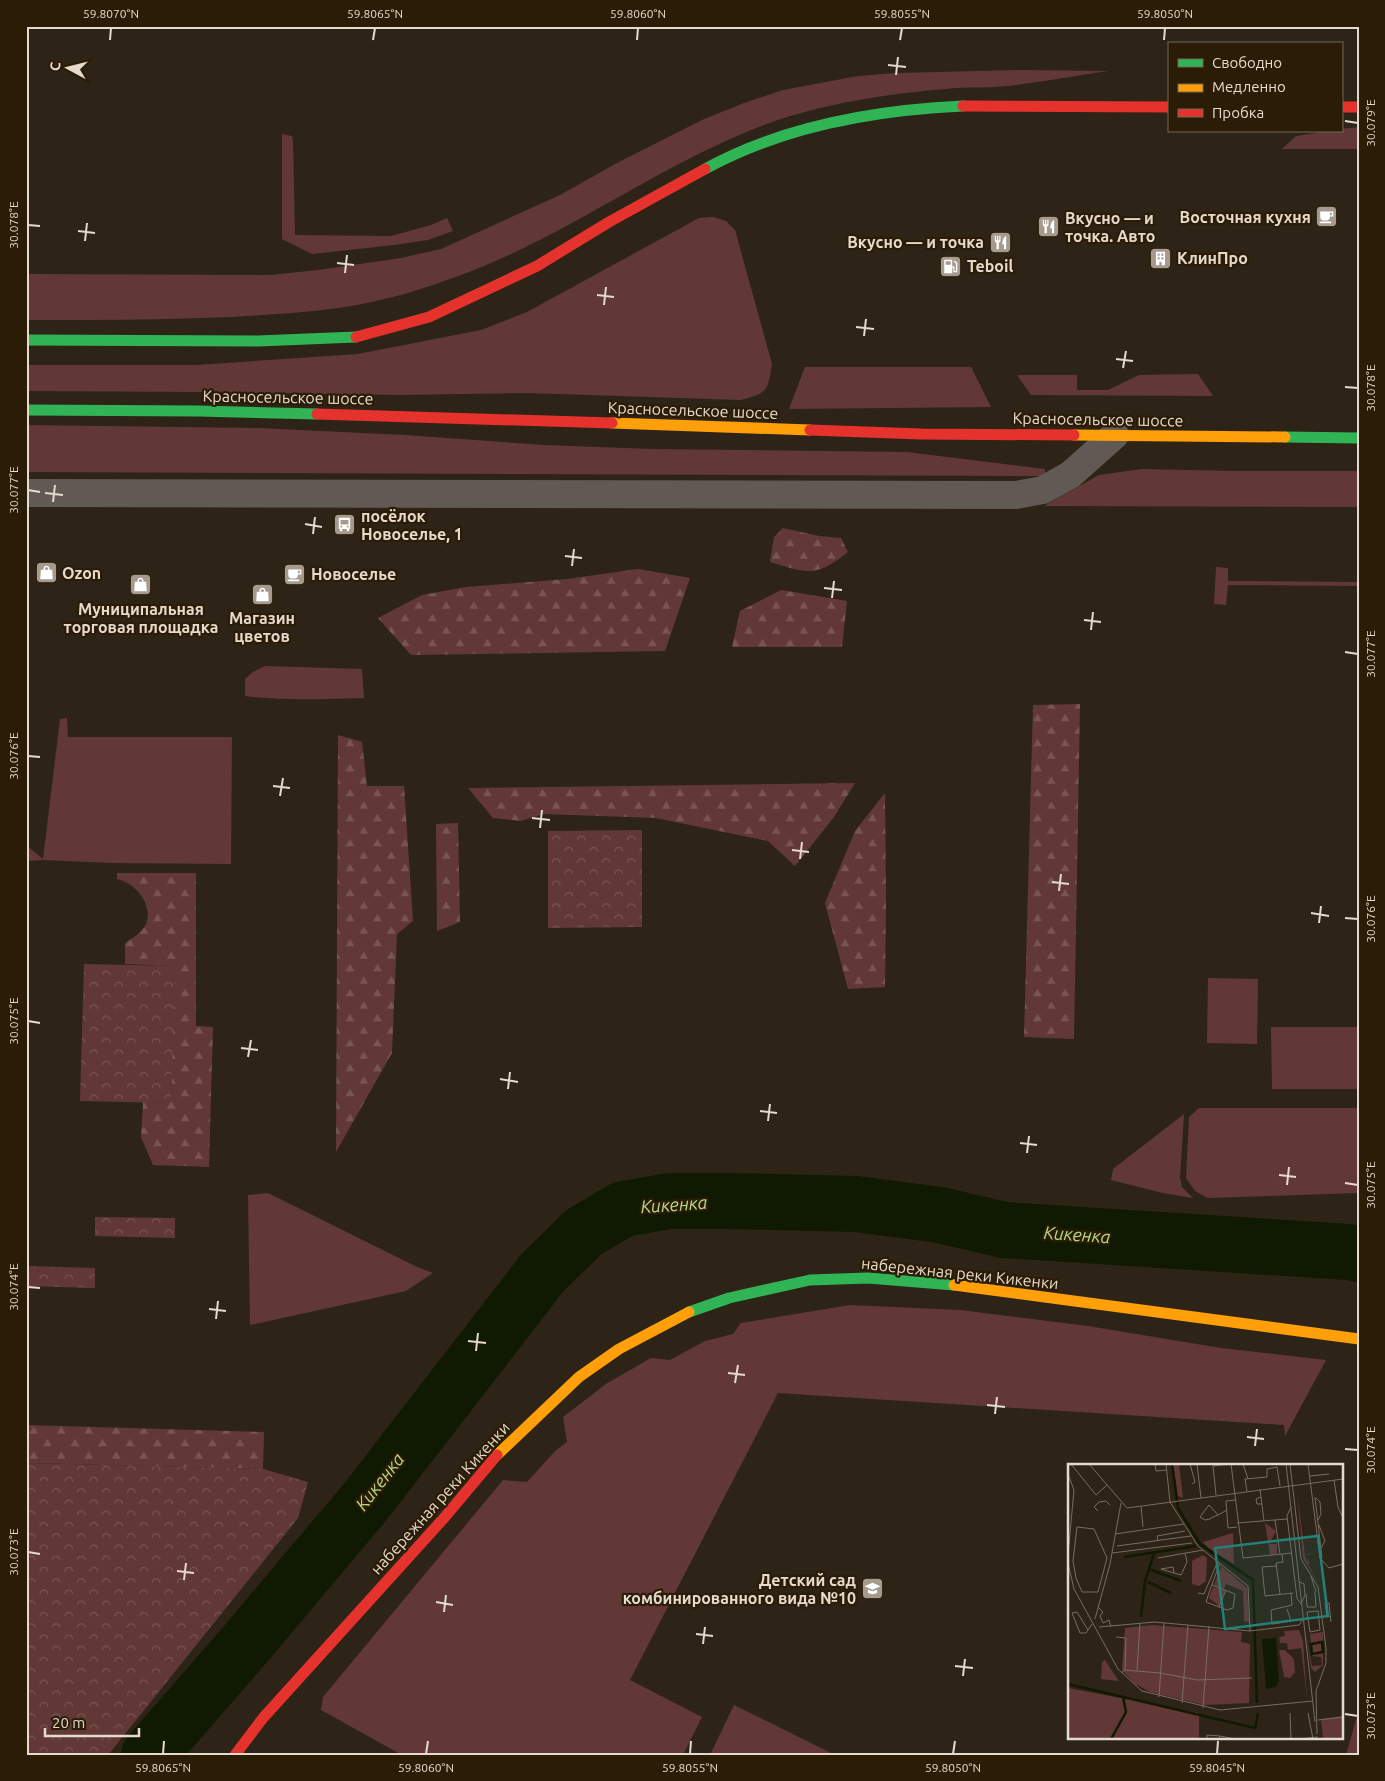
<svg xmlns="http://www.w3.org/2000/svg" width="1385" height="1781" font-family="Ubuntu,sans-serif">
  <defs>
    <pattern id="forest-firs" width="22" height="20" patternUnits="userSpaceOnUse" patternTransform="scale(1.25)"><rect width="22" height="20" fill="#623837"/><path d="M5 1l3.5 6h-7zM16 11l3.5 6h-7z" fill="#785453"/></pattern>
    <pattern id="park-crowns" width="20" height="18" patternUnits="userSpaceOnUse" patternTransform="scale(1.25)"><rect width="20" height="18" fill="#623837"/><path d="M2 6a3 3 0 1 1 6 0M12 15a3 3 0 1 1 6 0" fill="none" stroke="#785453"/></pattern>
  </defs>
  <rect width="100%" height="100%" fill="#2d2417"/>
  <!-- grass -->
  <g fill="#623837">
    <path d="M1023 70 1108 71C1074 76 1041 82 1007 86 990 88 973 87 956 88 896 93 835 101 778 120 674 156 585 224 484 266 449 280 413 293 376 301 329 312 279 314 230 317 162 320 94 320 26 320V274L271 275 318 270 401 258 441 249 560 195 617 163 702 120 744 103 783 90 858 76 897 73Z"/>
    <path d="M1359 127V149H1282L1296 136 1328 131H1341V129Z"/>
    <path d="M282 134 292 136 293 141 295 235 391 236 431 225 447 218 453 231 428 240 394 245 312 254 282 239Z"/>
    <path d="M713 217 726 221 735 230 772 364C768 391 767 394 740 400L528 393 399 395 198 392 26 391V365H196L358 354 481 330 527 312 699 218Z"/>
    <path d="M805 367H971L991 407 789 409Z"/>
    <path d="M1198 374 1213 396 1031 395 1017 375H1077V390H1108L1139 375Z"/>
    <path d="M26 425 258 428 405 435 544 445 653 449 907 452 1045 469V476L26 472Z"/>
    <path d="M1142 469 1235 471H1359V507L1044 506 1099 475Z"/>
    <path d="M1216 567 1228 568V581L1359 582V586L1228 585 1226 605 1214 604Z"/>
    <path d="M265 666 362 669 364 698C324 699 284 701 245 696V679L253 672Z"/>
    <path d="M67 718 68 737H232L231 864 111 863 43 860 26 861V845L43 859 60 719Z"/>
    <path d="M1208 978 1258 979 1257 1044 1207 1043Z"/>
    <path d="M1271 1027H1359V1089H1272Z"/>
    <path d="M1199 1108H1359V1193L1208 1198 1195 1191 1186 1178 1189 1117Z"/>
    <path d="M1184 1114 1180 1178 1182 1187 1193 1198 1163 1193 1111 1180 1113 1169Z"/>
    <path d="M268 1193 417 1267 433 1273 406 1291 250 1325 248 1195Z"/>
    <path d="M850 1305 960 1310 1088 1326 1221 1348 1326 1360 1285 1436 1284 1425 778 1393 630 1680 702 1717 683 1755H402L321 1710 323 1697 503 1480 527 1482 556 1450 567 1442 563 1417 606 1384 651 1358 670 1360 705 1341 733 1334 741 1323Z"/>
    <path d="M734 1705 835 1755H710Z"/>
    <path d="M1359 1709V1755H1346Z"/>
  </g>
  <!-- forest -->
  <g fill="url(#forest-firs)">
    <path d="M783 528 819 536 841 538 848 552C816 578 807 573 770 562L774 537Z"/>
    <path d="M638 569 690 578 665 651 411 655 378 618 422 595 466 587 567 579Z"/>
    <path d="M781 590 847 601 842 647H732L740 611Z"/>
    <path d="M1080 704 1074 1039 1024 1037 1033 705Z"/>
    <path d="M338 735 362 742 367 786H404L413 921 397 934 392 1053 336 1152Z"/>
    <path d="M855 783 834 817 795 866 768 841 656 818 544 814 521 821 493 818 468 788Z"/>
    <path d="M885 793 886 900 885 987 848 989 825 903 855 831Z"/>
    <path d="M458 823 460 922 437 931 436 824Z"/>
    <path d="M117 873H196V1026L213 1027 209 1166 210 1167 153 1165 141 1137 143 1102 171 1103 174 966 125 964V943C132 938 142 933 146 924 154 904 135 883 117 879Z"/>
    <path d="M26 1425 264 1432 263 1469 26 1463Z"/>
  </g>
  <!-- park -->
  <g fill="url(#park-crowns)">
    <path d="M642 830V927L548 928V831Z"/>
    <path d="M84 964 175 966 171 1103 80 1101Z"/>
    <path d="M95 1217 175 1218V1238L95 1236Z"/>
    <path d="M26 1266 95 1268V1288L26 1286Z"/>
    <path d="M26 1463 263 1469 308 1482 298 1518 108 1755H26Z"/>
  </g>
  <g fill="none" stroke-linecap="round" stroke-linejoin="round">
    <!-- river -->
    <path stroke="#101902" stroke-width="56" d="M149 1755 243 1647 366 1501 543 1272 584 1232 623 1209 670 1201H728L856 1204 940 1215 1004 1230 1348 1252 1359 1254"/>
    <!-- street -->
    <path stroke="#615953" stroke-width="28" d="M26 493 1016 495 1043 490 1070 475 1115 435"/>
    <!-- fast -->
    <g stroke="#30b455" stroke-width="11">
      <path d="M705 169C783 126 875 110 963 106"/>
      <path d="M26 340 258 341 356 337"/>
      <path d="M26 410 198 411 317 414"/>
      <path d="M1285 437 1359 438"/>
      <path d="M689 1312 729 1298 810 1280 868 1278 954 1285"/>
    </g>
    <!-- slow -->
    <g stroke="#ff9f0a" stroke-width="11">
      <path d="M612 423 810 430"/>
      <path d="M1074 435 1285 437"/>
      <path d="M954 1285 1359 1339"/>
      <path d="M497 1455 579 1377 619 1349 689 1312"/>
    </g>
    <!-- jam -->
    <g stroke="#e5322d" stroke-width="11">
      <path d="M963 106 1169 107"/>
      <path d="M1341 107H1359"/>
      <path d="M356 337 429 317 537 266 609 222 705 169"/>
      <path d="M317 414 612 423"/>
      <path d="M810 430 921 434 1074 435"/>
      <path d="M235 1755 263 1718 444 1518 497 1455"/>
    </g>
  </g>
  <!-- ticks -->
  <path fill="none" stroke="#e5dacd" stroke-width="2" d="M110 40 111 28M373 40 375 28M637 40 638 28M900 40 902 28M1164 40 1165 28M888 65 906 67M896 75 898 57M1345 121 1358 123M28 225 40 226M78 231 95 233M85 241 87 223M337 263 354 265M345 273 347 255M597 295 614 297M604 305 606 287M856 327 874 329M864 336 866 319M1116 359 1133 361M1123 368 1126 351M1345 387 1358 388M28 490 40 492M45 493 63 495M53 502 55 485M305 524 322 527M313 534 315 517M565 556 582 558M572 566 574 549M824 588 842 590M832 598 834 581M1084 620 1101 622M1091 630 1093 612M1345 652 1358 654M28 756 40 757M273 786 290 788M280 796 283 778M532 818 550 820M540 828 542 810M792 850 809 852M800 859 802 842M1052 882 1069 884M1059 891 1061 874M1311 913 1329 916M1345 918 1358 919M1319 923 1321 906M28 1021 40 1023M241 1048 258 1050M248 1057 251 1040M500 1079 518 1082M508 1089 510 1072M760 1111 777 1113M768 1121 770 1104M1020 1143 1037 1145M1027 1153 1029 1136M1279 1175 1296 1177M1345 1183 1358 1185M1287 1185 1289 1167M28 1287 40 1288M209 1309 226 1311M216 1319 218 1301M468 1341 486 1343M476 1351 478 1333M728 1373 745 1375M735 1383 738 1365M987 1405 1005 1407M995 1414 997 1397M1247 1437 1264 1439M1255 1446 1257 1429M1345 1449 1358 1450M28 1552 40 1554M177 1571 194 1573M184 1580 186 1563M436 1602 453 1605M444 1612 446 1595M696 1634 713 1636M703 1644 705 1627M955 1666 973 1668M963 1676 965 1659M1345 1714 1358 1716M163 1754 164 1741M426 1754 428 1741M690 1754 691 1741M953 1754 955 1741M1217 1754 1218 1741"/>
  <!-- icons -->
  <defs>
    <symbol id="cafe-square" viewBox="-11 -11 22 22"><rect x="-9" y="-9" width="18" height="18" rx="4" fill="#a59a8d" stroke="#2b1c05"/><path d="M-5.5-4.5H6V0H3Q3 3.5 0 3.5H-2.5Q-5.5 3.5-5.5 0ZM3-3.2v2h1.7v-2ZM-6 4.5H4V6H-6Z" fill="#fff"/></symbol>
    <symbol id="restaurant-square" viewBox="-11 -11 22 22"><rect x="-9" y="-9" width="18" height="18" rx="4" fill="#a59a8d" stroke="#2b1c05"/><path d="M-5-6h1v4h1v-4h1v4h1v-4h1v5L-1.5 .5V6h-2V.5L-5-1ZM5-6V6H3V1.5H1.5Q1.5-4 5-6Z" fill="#fff"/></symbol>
    <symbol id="building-square" viewBox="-11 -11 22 22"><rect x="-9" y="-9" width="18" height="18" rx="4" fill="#a59a8d" stroke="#2b1c05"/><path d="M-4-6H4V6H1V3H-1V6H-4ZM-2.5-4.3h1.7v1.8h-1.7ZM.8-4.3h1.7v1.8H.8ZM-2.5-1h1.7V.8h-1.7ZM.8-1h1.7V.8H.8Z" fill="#fff"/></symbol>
    <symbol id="fuel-square" viewBox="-11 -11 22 22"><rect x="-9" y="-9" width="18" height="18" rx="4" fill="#a59a8d" stroke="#2b1c05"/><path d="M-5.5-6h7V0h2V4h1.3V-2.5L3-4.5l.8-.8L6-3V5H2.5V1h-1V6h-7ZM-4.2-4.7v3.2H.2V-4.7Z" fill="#fff"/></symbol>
    <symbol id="bus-square" viewBox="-11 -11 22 22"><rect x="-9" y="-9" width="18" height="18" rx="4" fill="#a59a8d" stroke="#2b1c05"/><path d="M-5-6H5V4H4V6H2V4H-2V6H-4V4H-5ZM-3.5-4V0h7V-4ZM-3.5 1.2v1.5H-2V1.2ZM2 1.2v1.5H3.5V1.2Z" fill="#fff"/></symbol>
    <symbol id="shop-square" viewBox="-11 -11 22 22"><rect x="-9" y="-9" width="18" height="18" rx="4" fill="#a59a8d" stroke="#2b1c05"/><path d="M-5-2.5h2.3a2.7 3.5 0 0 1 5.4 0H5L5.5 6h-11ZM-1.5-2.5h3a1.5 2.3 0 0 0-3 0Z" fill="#fff"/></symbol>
    <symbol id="school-square" viewBox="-11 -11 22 22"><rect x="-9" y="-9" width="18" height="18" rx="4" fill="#a59a8d" stroke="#2b1c05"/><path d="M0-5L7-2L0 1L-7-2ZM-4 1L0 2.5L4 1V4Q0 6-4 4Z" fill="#fff"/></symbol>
  </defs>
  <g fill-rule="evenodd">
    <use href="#cafe-square" x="1314" y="204" width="25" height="25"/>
    <use href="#restaurant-square" x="1036" y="214" width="25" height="25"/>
    <use href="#restaurant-square" x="988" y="230" width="25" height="25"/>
    <use href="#building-square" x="1148" y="246" width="25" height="25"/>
    <use href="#fuel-square" x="938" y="254" width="25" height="25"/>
    <use href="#bus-square" x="332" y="512" width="25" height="25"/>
    <use href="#shop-square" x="34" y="560" width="25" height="25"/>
    <use href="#cafe-square" x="282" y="562" width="25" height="25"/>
    <use href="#shop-square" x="128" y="572" width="25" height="25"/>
    <use href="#shop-square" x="250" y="582" width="25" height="25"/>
    <use href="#school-square" x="860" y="1576" width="25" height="25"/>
  </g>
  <g text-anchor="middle" stroke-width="4.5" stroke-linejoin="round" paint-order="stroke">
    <!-- poi labels -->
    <g font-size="16" font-weight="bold" fill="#e5dacd" stroke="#2b1c05" text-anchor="start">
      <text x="1311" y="223" text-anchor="end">Восточная кухня</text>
      <text x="1065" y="224">Вкусно — и<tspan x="1065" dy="18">точка. Авто</tspan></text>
      <text x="984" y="248" text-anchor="end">Вкусно — и точка</text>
      <text x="1177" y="264">КлинПро</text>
      <text x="967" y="272">Teboil</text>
      <text x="361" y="522">посёлок<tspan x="361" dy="18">Новоселье, 1</tspan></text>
      <text x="62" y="579">Ozon</text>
      <text x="311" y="580">Новоселье</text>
      <text x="141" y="615" text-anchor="middle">Муниципальная<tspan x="141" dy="18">торговая площадка</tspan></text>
      <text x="262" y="624" text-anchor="middle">Магазин<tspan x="262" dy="18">цветов</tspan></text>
      <text x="856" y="1586" text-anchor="end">Детский сад<tspan x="856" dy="18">комбинированного вида №10</tspan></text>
    </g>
    <!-- street labels -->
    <g font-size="16" fill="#e5dacd" stroke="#2b1c05">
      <text transform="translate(288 397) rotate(1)" y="6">Красносельское шоссе</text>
      <text transform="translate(693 410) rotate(2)" y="6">Красносельское шоссе</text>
      <text transform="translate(1098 419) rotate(1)" y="6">Красносельское шоссе</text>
      <text transform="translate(960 1273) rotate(6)" y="6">набережная реки Кикенки</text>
      <text transform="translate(440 1498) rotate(-48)" y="6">набережная реки Кикенки</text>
    </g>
    <!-- water labels -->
    <g font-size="18" font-style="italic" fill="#b5d886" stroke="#2b1c05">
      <text transform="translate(674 1205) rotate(-4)" y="6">Кикенка</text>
      <text transform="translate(1077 1235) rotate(4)" y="6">Кикенка</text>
      <text transform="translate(380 1482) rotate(-52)" y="6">Кикенка</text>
    </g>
  </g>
  <!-- overview -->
  <g transform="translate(1068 1464)">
    <rect width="275" height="275" fill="#2d2417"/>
    <path d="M105 0H111L115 34 110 32ZM229 27 237 92 240 100 239 90 245 89 239 91 241 99 240 100 253 124 235 94ZM197 59 208 67 201 80H209V90L202 91ZM135 91 139 94 138 117 131 122 124 120V97ZM153 102 179 124 181 158 176 157 175 127 158 120 156 125 146 121ZM145 123 157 126 151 142 141 134ZM231 166 235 177 239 234 233 184 220 186 219 179H212L211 173 216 177 211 173 217 172 216 167ZM255 168V201L247 208 243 204 238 170 244 202 254 201 253 193 244 192 242 170ZM37 196 46 210 51 217 33 215 34 198Z" fill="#623837"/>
    <path d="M211 186H217L226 195 227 208 222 214 216 213ZM0 224 131 249V275H0Z" fill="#623837"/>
    <path d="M165 69 166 100 141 85 135 78Z" fill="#623837"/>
    <path d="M84 161 174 168 173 178 182 180 181 239 136 241 82 228 66 219 54 206 57 164ZM275 252V275H255L253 255Z" fill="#623837"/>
    <path d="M208 174 211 217 208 223 198 225 194 175Z" fill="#101902"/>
    <path fill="none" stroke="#101902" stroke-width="2.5" d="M104 0 110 44 132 80 185 116 189 239M56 93 128 82M81 105 113 117M80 118 103 129M73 153 77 117 86 90M254 178 255 188 244 190 243 180ZM0 220 187 264M187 265 190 249M43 275 58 248 55 233"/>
    <path fill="none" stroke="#776d60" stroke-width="1" d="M3 0 28 31 39 21M21 0 59 44 275 15M87 0 88 7 99 6M98 0 102 38 130 82 180 122 182 167 231 161 235 155M122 0 127 18 124 20M129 0 133 34M163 0 175 94 224 89M175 0 180 15M218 0 247 258M222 0 233 95 250 123 258 184V199L248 227 249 270M240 0 252 94 261 104 275 100M0 10 6 26 0 91M242 12 261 10M266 16 270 43 275 54M192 25 196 57M179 27 177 15 199 13V5L209 3 212 22M148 31 145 2 163 0M193 33 188 35 189 40H194M247 33 254 94M248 34 252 38 253 50 250 56M167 36 158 37 160 64 169 63M73 42 75 63M223 43 219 52 229 134 233 140 237 131 236 120 232 118M30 47 26 43 31 38 38 37 42 41M150 51 141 41 132 53 137 56 142 55 145 53 150 51 159 46M207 56 212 90M169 59 219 55M251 61 257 77 253 84M9 63 26 65 39 94 30 128H14L8 114 5 97ZM47 70 116 60M90 77 89 72 117 67M49 82 123 72M44 89 124 79M90 94 135 86M0 99 6 125 50 205 74 227 152 246 245 237M209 102 194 103 197 132 225 129M106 109 105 103 93 105 113 111 119 98 117 89M243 112 248 128M144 121 167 130 165 144 159 146 138 138 143 123 152 99M130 129 136 130 150 97M212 130 208 99 215 98 214 90M238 130 239 143H248L247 128M261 139H257L259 153 263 152M261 139 263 158M30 143 35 148 32 152 35 159 41 156 43 163M151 143 158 126M219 145 223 157 204 160 203 146 224 141 223 129M250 147 252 166 242 168 239 148ZM27 155 42 100 53 39M31 163 87 158 182 167M20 166 9 148 4 149 12 169H18L24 160M48 173 58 174 57 206M69 207 72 159M53 209 57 206 92 209 129 216 184 214M91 233 96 159M114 239 120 161M135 244 141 162M222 249 223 275M240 249 245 275M250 256 275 253M139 275V271L152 272M151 275 152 272 167 275M231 275 250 273"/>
    <path fill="#248078" fill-opacity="0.15" stroke="#248078" stroke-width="2.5" d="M250 72 260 152 157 165 147 84Z"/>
    <rect width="275" height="275" fill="none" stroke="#e5dacd" stroke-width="2.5"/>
  </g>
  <!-- border -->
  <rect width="1385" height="1781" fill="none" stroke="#2b1c05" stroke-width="55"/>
  <!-- legend -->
  <rect x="1168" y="42" width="175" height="90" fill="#2b1c05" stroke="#756855"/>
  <rect x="1178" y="59" width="25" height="8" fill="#30b455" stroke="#756855"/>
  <text x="1212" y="68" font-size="15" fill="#e5dacd">Свободно</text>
  <rect x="1178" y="84" width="25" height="8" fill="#ff9f0a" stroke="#756855"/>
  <text x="1212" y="92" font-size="15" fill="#e5dacd">Медленно</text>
  <rect x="1178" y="109" width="25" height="8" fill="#e5322d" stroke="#756855"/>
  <text x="1212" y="118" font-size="15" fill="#e5dacd">Пробка</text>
  <!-- north arrow -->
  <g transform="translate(68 68) rotate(277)" stroke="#2b1c05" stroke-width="4" paint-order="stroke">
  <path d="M0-4L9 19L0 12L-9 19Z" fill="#e5dacd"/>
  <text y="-8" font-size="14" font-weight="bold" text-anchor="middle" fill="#e5dacd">С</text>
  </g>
  <!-- scale -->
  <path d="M45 1728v8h94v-8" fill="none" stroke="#e5dacd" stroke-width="2.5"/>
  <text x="52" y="1728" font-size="15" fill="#e5dacd" stroke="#2b1c05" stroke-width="4" paint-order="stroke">20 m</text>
  <rect x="28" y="28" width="1330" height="1726" fill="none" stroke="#e5dacd" stroke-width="2"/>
  <g font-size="12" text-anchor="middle" fill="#e5dacd">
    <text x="111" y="18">59.8070°N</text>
    <text x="375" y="18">59.8065°N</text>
    <text x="638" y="18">59.8060°N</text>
    <text x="902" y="18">59.8055°N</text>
    <text x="1165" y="18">59.8050°N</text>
    <text transform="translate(1371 123) rotate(-90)" y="4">30.079°E</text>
    <text transform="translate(14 225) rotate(-90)" y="4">30.078°E</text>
    <text transform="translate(1371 388) rotate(-90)" y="4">30.078°E</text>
    <text transform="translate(14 490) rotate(-90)" y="4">30.077°E</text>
    <text transform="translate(1371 654) rotate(-90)" y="4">30.077°E</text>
    <text transform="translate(14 756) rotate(-90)" y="4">30.076°E</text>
    <text transform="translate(1371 919) rotate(-90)" y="4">30.076°E</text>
    <text transform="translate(14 1021) rotate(-90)" y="4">30.075°E</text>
    <text transform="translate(1371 1185) rotate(-90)" y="4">30.075°E</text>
    <text transform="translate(14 1287) rotate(-90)" y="4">30.074°E</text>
    <text transform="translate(1371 1450) rotate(-90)" y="4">30.074°E</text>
    <text transform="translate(14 1552) rotate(-90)" y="4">30.073°E</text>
    <text transform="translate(1371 1716) rotate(-90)" y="4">30.073°E</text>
    <text x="163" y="1772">59.8065°N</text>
    <text x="426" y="1772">59.8060°N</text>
    <text x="690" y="1772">59.8055°N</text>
    <text x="953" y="1772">59.8050°N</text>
    <text x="1217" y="1772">59.8045°N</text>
  </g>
</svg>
